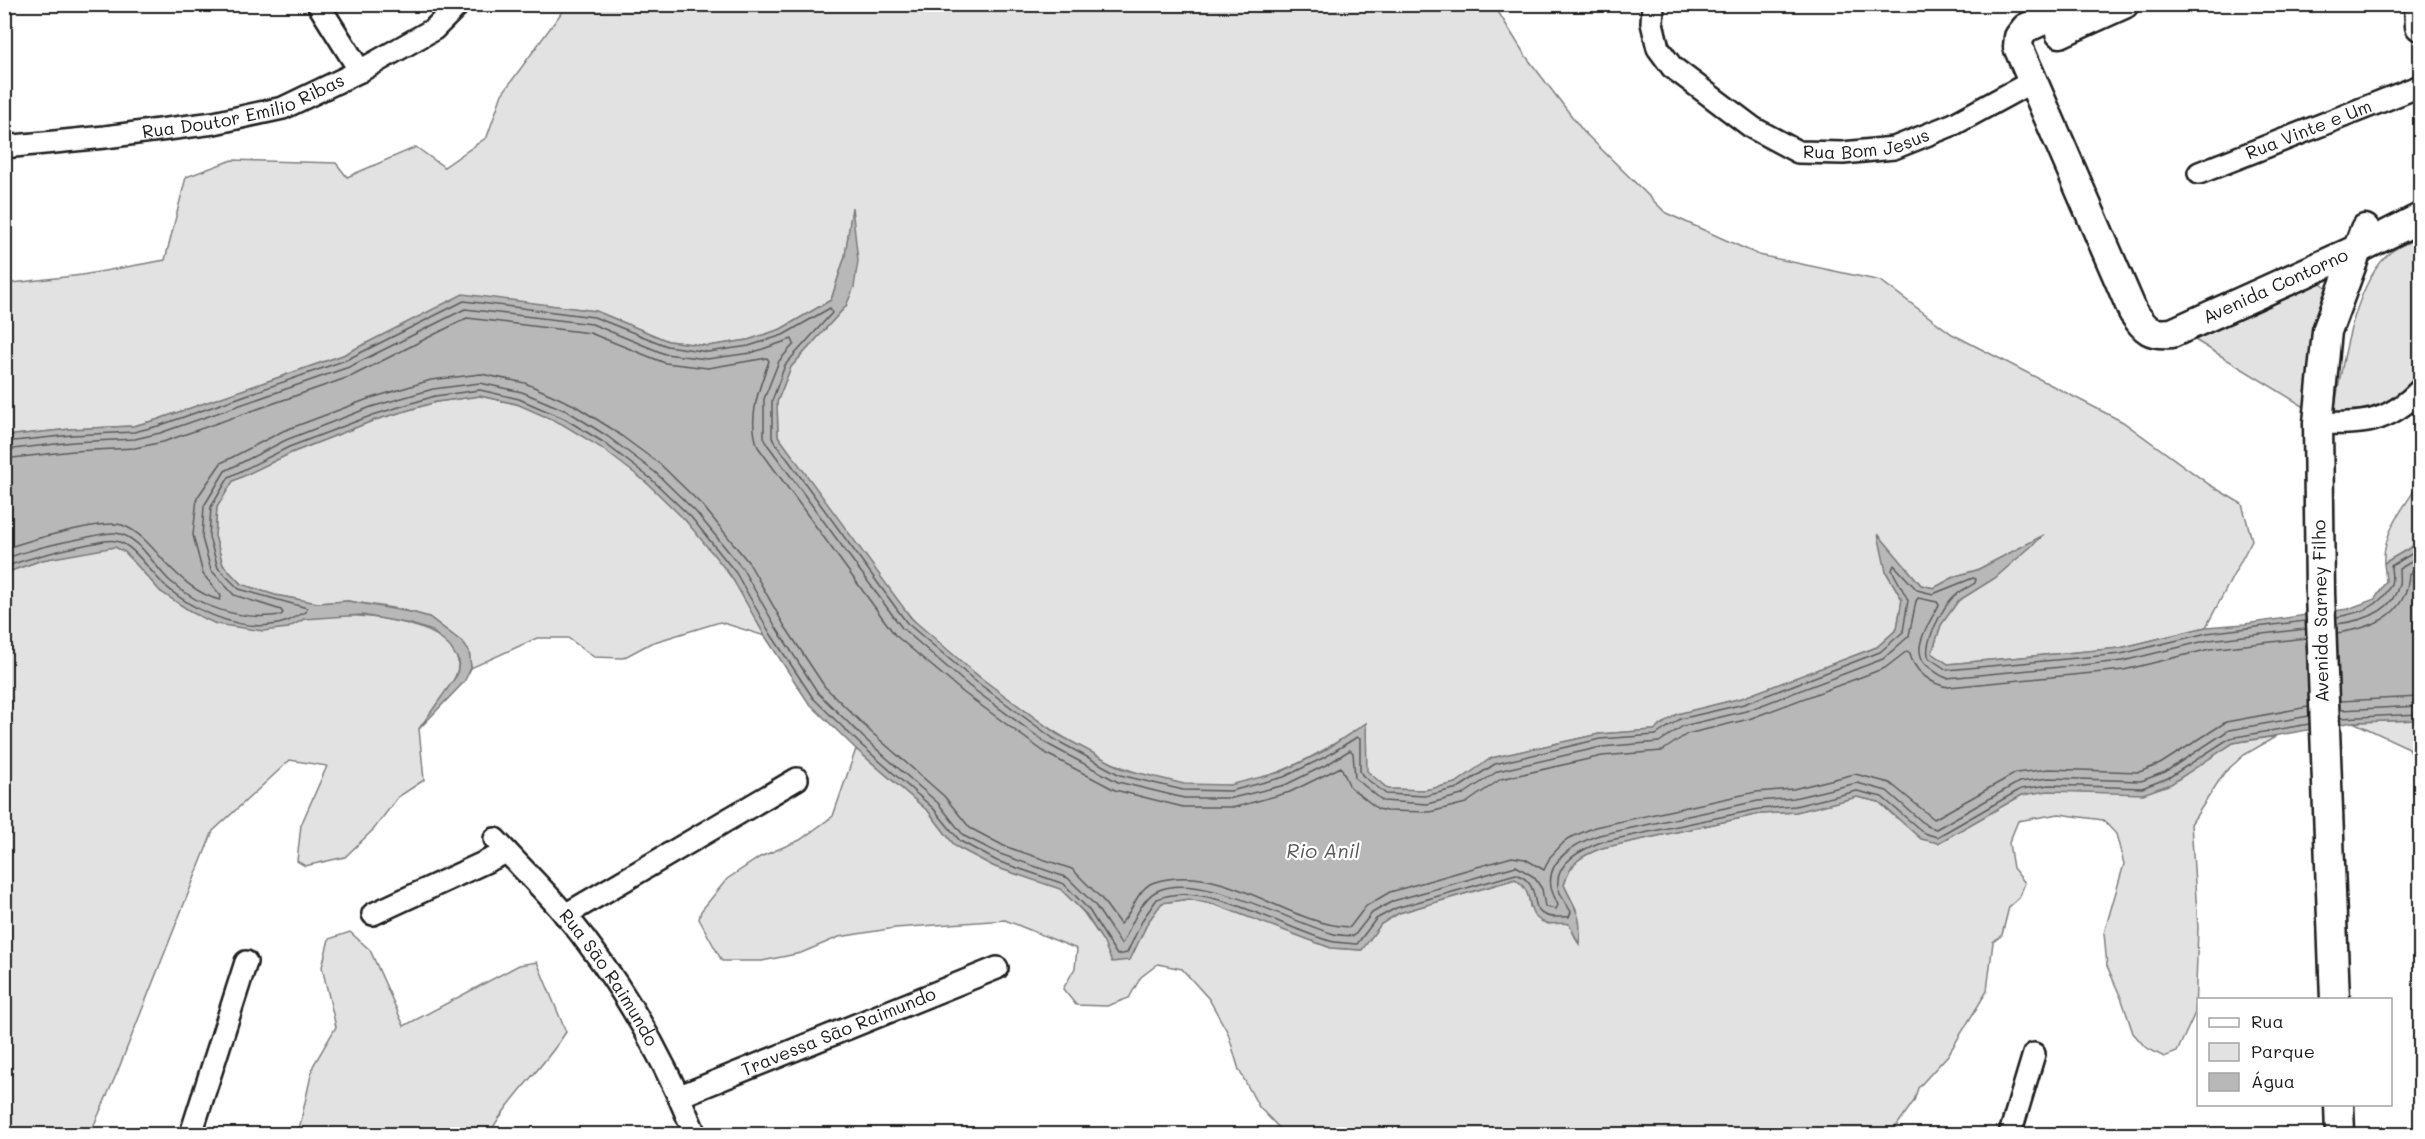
<svg xmlns="http://www.w3.org/2000/svg" width="2425" height="1139" font-family="Mali,sans-serif">
  <rect width="100%" height="100%" fill="#fff"/>
  <filter id="ink" filterUnits="userSpaceOnUse"><feTurbulence type="fractalNoise" baseFrequency=".0167" numOctaves="2"/><feDisplacementMap in="SourceGraphic" scale="12" xChannelSelector="R" yChannelSelector="G"/><feConvolveMatrix kernelMatrix="1 2 1 2 8 2 1 2 1" color-interpolation-filters="sRGB"/></filter>
  <g filter="url(#ink)">
    <!-- green -->
    <g fill="#e2e2e2" stroke="#7f7f7f" stroke-width="1.5">
      <path d="M567 5H1494L1525 55 1583 131 1666 213 1759 255 1881 281 1952 334 2123 422 2210 485 2242 504 2252 540 2206 627 2120 648 1948 664 1932 653 1941 625 1958 601 1995 578 2041 537 1977 570 1956 576 1934 588 1921 585 1906 567 1886 572 1902 599 1897 629 1877 647 1742 698 1678 714 1654 730 1599 734 1492 758 1456 783 1425 790 1388 789 1366 771V724C1325 750 1281 778 1231 785 1134 798 1027 718 957 658 942 645 922 632 910 616 863 560 821 496 778 436L777 402 791 367 846 306 852 210 845 256 831 300 781 329 748 340 708 346 668 341 596 311 463 295 343 355 156 420 133 426 71 429 5 436 4 284 82 275 165 260 186 177 232 160 336 163 347 177 416 147 444 167 487 137 502 94Z"/>
      <path d="M2420 237 2419 371 2395 402 2362 415 2334 412C2342 367 2354 281 2391 252 2399 245 2411 242 2420 237Z"/>
      <path d="M2321 283 2333 293 2311 411 2195 340Z"/>
      <path d="M480 396C492 399 504 401 516 404 595 427 685 509 731 577 744 595 754 617 765 636L720 622 651 643 623 658 594 657 568 638H537L471 668 469 651 462 642 429 617 399 609 348 601 317 603 275 595 241 584 223 565 215 536 217 507 233 481 291 453 375 420 436 402Z"/>
      <path d="M2420 482V542L2384 563C2382 533 2405 505 2420 482Z"/>
      <path d="M105 547H115L125 552 161 592 288 628C293 625 298 621 304 619 335 609 458 618 458 664 459 682 430 713 419 729L424 780 398 797 374 829 345 857 305 866 297 861 301 825 327 766 290 760 213 831 117 1073 90 1134H5V573L42 560Z"/>
      <path d="M2420 720V780L2409 748 2353 722Z"/>
      <path d="M2277 736 2244 755 2224 773 2191 824 2198 928 2195 1013 2177 1052 2164 1057 2145 1047 2133 1033 2122 1000 2107 966 2104 933 2124 864 2116 834 2103 820 2059 814 2018 821 2009 843 2013 868 2025 883 2019 898 2009 907 2002 935 1993 942 1987 991 1948 1055 1918 1088 1914 1101 1891 1134H1285L1259 1107 1239 1070 1228 1033 1209 999 1182 969 1158 964 1141 977 1129 998 1107 1006 1076 1005 1063 989 1075 968 1077 949 1005 920 895 928 839 937 801 953 762 961H722L699 919 701 911 727 879 760 857 800 840 833 816 856 749 929 812 955 846 995 867 1060 888 1084 913 1103 941 1130 959 1148 922 1161 903 1189 899 1216 905 1331 948 1361 950 1381 924 1399 913 1516 879C1527 887 1529 894 1530 907L1548 924 1561 922 1569 924 1578 943 1576 909 1564 885C1571 861 1581 856 1602 848L1760 814 1796 812 1857 797 1879 802 1895 817 1938 843 2022 795 2204 761 2233 743Z"/>
      <path d="M350 932 370 950 404 1026 519 965 537 962 566 1032C543 1068 510 1097 489 1134H298L313 1066 336 1027 322 967 329 939Z"/>
    </g>
    <!-- water -->
    <path fill="#b8b8b8" stroke="#7a7a7a" stroke-width="1.5" d="M852 207 858 261 854 287 846 306 791 367 777 402 778 436 911 618 978 676 1057 734 1123 769 1184 784 1230 785 1281 772 1322 752 1366 723 1367 771 1388 789 1425 790 1456 783 1491 758 1599 734 1654 730 1677 714 1742 698 1877 647 1897 629 1902 599 1886 572 1878 534 1921 585 1934 588 1956 576 1977 570 2044 535 1995 578 1958 601 1941 625 1932 653 1948 664 2120 648 2206 627 2245 624 2348 609 2375 599 2386 581 2384 563 2420 542V720L2353 722 2233 743 2171 784 2143 794 2049 791 2022 795 1938 843 1921 839 1879 802 1857 797 1796 812 1760 814 1602 848C1581 856 1571 861 1564 885 1575 909 1583 916 1579 944L1569 924C1561 922 1553 925 1546 923 1522 916 1538 894 1515 879L1399 913 1381 924 1362 950 1331 948 1216 905 1189 899 1162 903 1148 922 1130 960 1112 962 1103 941 1085 913 1060 889 995 867 955 846 929 812 856 749 808 702 765 636 731 576 686 521 646 482 600 447 562 424 517 404 480 396 436 402 375 420 291 453 233 481 217 507 215 536 223 565 241 584 275 595 317 603 348 601 415 613 429 617 462 642 469 651 471 668 464 682 419 729 457 675 459 661 450 647 432 631 411 624 362 615 304 619 288 628 263 631 216 624 193 613 161 592 125 552 115 547 42 560 5 573V436L71 429 133 426 156 420 343 355 463 294 596 311 668 341 708 346 748 340 781 329 831 300 845 256Z"/>
    <g fill="none" stroke-linecap="round" stroke-linejoin="round">
      <!-- shore -->
      <g stroke="#5a5a5a" stroke-width="1.5">
        <path d="M4 442 72 435 134 432 158 426 346 360 464 301 594 317 667 346 708 352 749 346 783 335 830 308 832 313 785 365 772 401V438L907 623 974 680 1054 739 1120 775 1183 790 1231 791 1284 777 1325 757 1357 737 1360 739V771L1363 776 1386 794 1425 796 1458 788 1495 764 1600 739 1656 735 1680 719 1744 704 1880 652 1903 632 1908 600 1892 570 1894 565 1917 590 1933 594 1973 578 1976 579 1975 583C1969 587 1960 591 1954 596 1944 606 1922 644 1929 658L1947 670 2121 654 2207 633 2305 621"/>
        <path d="M4 450 73 442 135 439 160 433 349 367 465 309 592 324 665 354 707 359 751 353 792 339 794 344 779 361 764 399V437L767 444 902 628 969 686 1049 745 1118 782 1184 798H1232L1285 785 1328 764 1350 750 1353 753 1355 778 1383 801 1427 804 1462 795 1498 771 1601 747 1659 742 1683 726 1746 711 1883 659 1909 636 1916 601 1918 598 1937 602 1939 605C1929 624 1907 652 1930 668 1936 672 1940 676 1947 678L2123 661 2209 640 2306 629"/>
        <path d="M4 459 73 451 135 448 163 442 352 376 467 318 590 333 665 363 708 368 767 358 769 361C759 388 747 419 758 447L895 635 964 693 1047 754 1115 790 1183 807H1236L1290 792 1341 767 1350 787 1378 809 1386 811 1430 812 1466 803 1501 779 1602 756 1662 751 1687 734 1749 719 1885 668 1907 651 1910 653C1913 670 1931 685 1949 687L2124 670 2210 649 2306 638"/>
        <path d="M4 549C27 541 101 519 122 525 139 531 152 547 164 561 179 577 198 595 220 600L221 596 203 574 193 535 197 498 221 463 283 431 368 399 431 380 481 374 525 383 574 405 612 429 661 465 703 506 749 563 784 625 825 687 871 732 944 796 970 828 1004 846 1072 869 1101 898 1120 924C1132 914 1135 893 1150 884 1156 881 1162 880 1168 879 1234 869 1288 924 1350 927L1366 906 1390 892 1512 857 1525 859 1544 870 1550 857 1567 839 1595 827 1756 792 1793 789 1855 774 1890 783 1934 819 2016 773 2049 769 2139 772 2160 764 2226 722 2308 707"/>
        <path d="M4 559C31 549 57 543 84 538 94 536 106 532 116 533 140 536 154 567 170 581 200 608 241 621 281 615L283 613 281 610 234 595 211 570 202 538 204 506 225 471 286 440 371 407 433 389 480 383 522 392 569 412 607 436 656 473 696 512 742 568 777 629 818 693 865 739 938 803 964 836 1000 854 1068 878 1095 905 1121 944 1123 942C1130 928 1141 900 1155 892 1195 869 1289 921 1331 933 1338 936 1346 935 1354 936L1372 913 1393 901 1516 866 1534 877 1542 889 1545 907 1556 909 1558 905C1556 900 1552 893 1551 887 1546 859 1578 842 1599 835L1758 801 1794 798 1857 783 1887 791 1927 826 1936 829 2019 782 2049 778 2141 781 2165 772 2229 730 2309 716"/>
        <path d="M4 567C32 557 60 550 89 544 97 543 108 539 116 541 131 544 144 563 154 574 182 607 241 636 285 622 293 620 298 614 306 612L307 608 239 589 218 568 209 537 211 507 229 477 289 447 373 415 435 396 480 390 519 399 565 419 603 442 650 478 691 517 736 573 770 633 813 698 860 744 933 808 960 841 997 861 1064 884 1089 910 1117 955 1127 953 1143 919 1157 899C1205 879 1282 928 1330 941 1338 943 1348 943 1357 944L1376 919 1396 908 1516 874C1543 884 1528 909 1545 915 1552 919 1561 916 1569 917L1571 912C1567 904 1559 895 1558 886 1555 862 1583 849 1601 842L1759 809 1795 806 1857 791 1882 797 1924 833 1937 837 2021 789 2049 785 2142 788 2168 778 2230 738 2309 724"/>
        <path d="M2337 617C2359 613 2382 607 2391 584 2393 579 2391 571 2391 566L2420 549"/>
        <path d="M2337 624C2362 621 2393 613 2399 584 2400 580 2399 574 2399 569L2420 557"/>
        <path d="M2337 633C2372 628 2407 616 2409 574L2420 567"/>
        <path d="M2340 701 2420 697"/>
        <path d="M2340 710 2420 706"/>
        <path d="M2340 718 2420 714"/>
      </g>
      <defs>
        <g id="street">
          <path d="M318 4 360 71"/>
          <path id="s1" d="M1653 4 1652 23 1658 48 1672 67 1753 128 1798 152 1843 153 1894 148 1954 124 2033 81"/>
          <path id="s2" d="M4 147 105 137 214 123 283 108 360 71 434 29 459 4"/>
          <path id="s3" d="M2199 173 2420 86"/>
          <path d="M2318 423C2363 424 2387 424 2420 390"/>
          <path id="s4" d="M495 839C526 873 560 905 587 942 632 1001 667 1066 695 1134"/>
          <path d="M373 914 507 852"/>
          <path d="M565 915 797 779"/>
          <path id="s5" d="M680 1096 997 968"/>
          <path d="M191 1134 246 962"/>
          <path d="M2010 1134 2034 1054"/>
        </g>
        <g id="secondary">
          <path id="s6" d="M2079 4 2026 28 2019 37 2018 47 2133 312C2146 330 2149 335 2172 333L2358 249 2420 218"/>
          <path d="M2419 4 2420 26"/>
          <path d="M2060 33 2124 4"/>
          <path d="M2335 1000 2320 593 2318 423 2327 331 2365 229"/>
          <path d="M2339 1104 2340 1134"/>
        </g>
      </defs>
      <!-- street casing -->
      <use href="#street" stroke="#1c1c1c" stroke-width="26"/>
      <!-- secondary casing -->
      <use href="#secondary" stroke="#1c1c1c" stroke-width="33"/>
      <!-- street -->
      <use href="#street" stroke="#fff" stroke-width="21"/>
      <!-- secondary -->
      <use href="#secondary" stroke="#fff" stroke-width="28"/>
    </g>
  </g>
  <g text-anchor="middle" stroke-width="4.5" stroke-linejoin="round" paint-order="stroke">
    <!-- street labels -->
    <g font-size="18" fill="#1c1c1c" stroke="#fff">
      <text dy="6" stroke="none"><textPath href="#s2" startOffset="244">Rua Doutor Emilio Ribas</textPath></text>
      <text dy="6" stroke="none"><textPath href="#s3" startOffset="118">Rua Vinte e Um</textPath></text>
      <text dy="6" stroke="none"><textPath href="#s1" startOffset="290">Rua Bom Jesus</textPath></text>
      <text dy="6" stroke="none"><textPath href="#s6" startOffset="530">Avenida Contorno</textPath></text>
      <text transform="translate(2321 611) rotate(-91)" y="6">Avenida Sarney Filho</text>
      <text dy="6" stroke="none"><textPath href="#s4" startOffset="180">Rua São Raimundo</textPath></text>
      <text dy="6" stroke="none"><textPath href="#s5" startOffset="171">Travessa São Raimundo</textPath></text>
    </g>
    <!-- water labels -->
    <g font-size="20" font-style="italic" fill="#5a5a5a" stroke="#fff">
      <text x="1323" y="858">Rio Anil</text>
    </g>
  </g>
  <!-- margin -->
  <rect width="2425" height="1139" fill="none" stroke="#fff" stroke-width="24"/>
  <rect x="12" y="12" width="2401" height="1115" fill="none" stroke="#1c1c1c" stroke-width="2" filter="url(#ink)"/>
  <!-- legend -->
  <rect x="2197" y="998" width="195" height="108" fill="#ffffff" stroke="#a4a4a4" stroke-width="1.5"/>
  <rect x="2209" y="1018" width="30" height="9" fill="#ffffff" stroke="#a4a4a4" stroke-width="1.5"/>
  <text x="2251" y="1028" font-size="18" fill="#1c1c1c">Rua</text>
  <rect x="2209" y="1043" width="30" height="18" fill="#e2e2e2" stroke="#a4a4a4" stroke-width="1.5"/>
  <text x="2251" y="1058" font-size="18" fill="#1c1c1c">Parque</text>
  <rect x="2209" y="1073" width="30" height="18" fill="#b8b8b8" stroke="#a4a4a4" stroke-width="1.5"/>
  <text x="2251" y="1088" font-size="18" fill="#1c1c1c">Água</text>
</svg>
